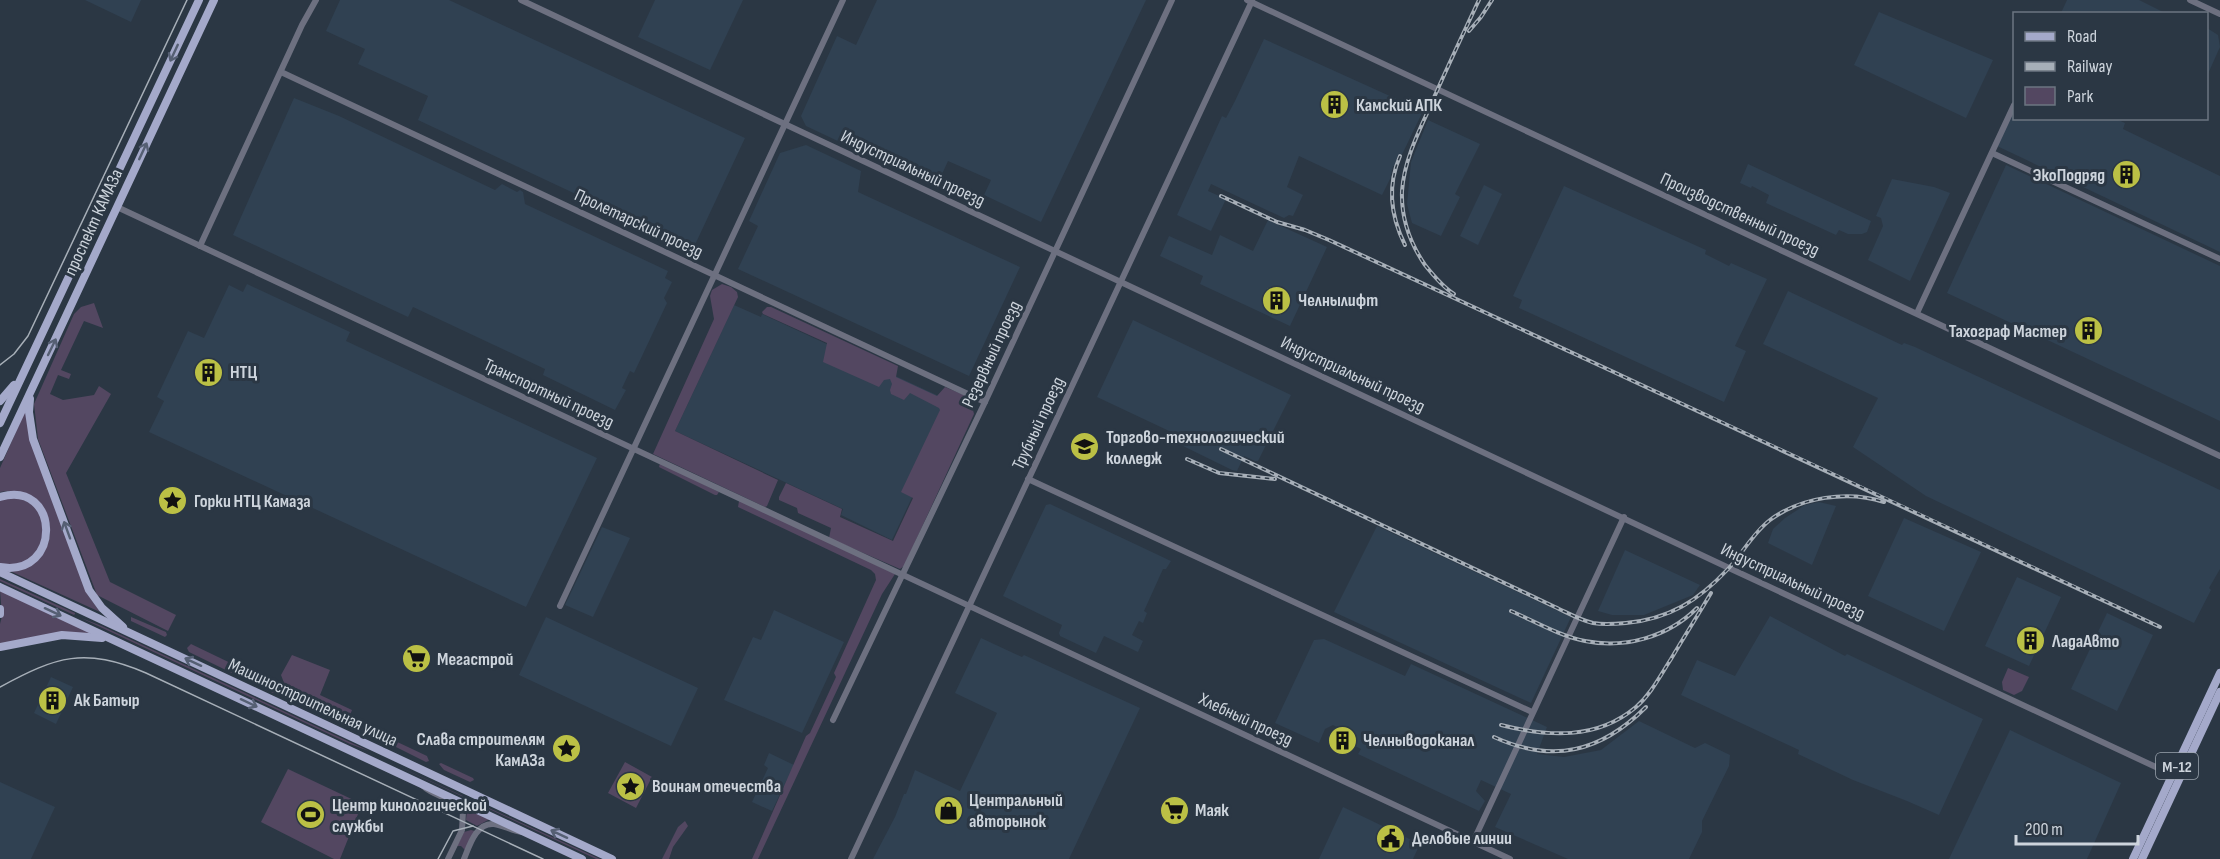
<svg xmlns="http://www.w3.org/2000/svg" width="2220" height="859" font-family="'Sofia Sans Condensed',sans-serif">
  <rect width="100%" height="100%" fill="#2b3744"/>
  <!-- built -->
  <g fill="#304152">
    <path d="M85 0H141L131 22Z"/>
    <path d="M340 0H449L745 138 693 249 418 120 428 96 358 64 365 49 326 31Z"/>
    <path d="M655 0H743L710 70 638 37Z"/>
    <path d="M877 0H1146L1041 222 984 195 991 180 948 161 937 185 933 186 806 126 801 116 837 36 856 45Z"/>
    <path d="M2067 0H2139L2165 13H2061Z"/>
    <path d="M1879 12 1993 60 1966 118 1854 65Z"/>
    <path d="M2207 28 2218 35 2220 47 2207 76Z"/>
    <path d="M1264 39 1423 111 1396 167 1393 166 1390 179 1382 195 1299 156 1287 187 1303 195 1293 216 1289 215 1284 218 1211 184 1208 191 1226 199 1211 231 1177 215 1222 116 1226 118 1235 101Z"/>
    <path d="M294 98 339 116 495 190 502 184 517 192 520 190 523 192 525 204 668 271 665 278 672 282 664 298 667 303 634 373 630 371 622 388 626 390 615 410 543 375 545 369 413 307 408 317 233 235Z"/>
    <path d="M2014 110V118H2114L2125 123 2123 129 2220 176V252L1997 146Z"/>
    <path d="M1428 120 1480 144 1455 194 1460 197 1441 236 1412 223 1407 204 1411 162Z"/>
    <path d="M806 145 861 171 858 192 1020 267 969 376 738 269 758 226 749 221 780 153Z"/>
    <path d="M1748 164 1871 221 1867 232 1862 234H1848L1839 230 1836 235 1766 203 1769 195 1752 186 1751 188 1740 183Z"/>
    <path d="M2006 165 2220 266V421L1947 293Z"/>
    <path d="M1892 179 1934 187 1950 193 1910 281 1868 260 1883 226 1881 218 1876 216Z"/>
    <path d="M1484 185 1502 194 1478 245 1460 236Z"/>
    <path d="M1564 186 1706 250 1705 254 1729 266 1731 263 1767 279 1735 346 1746 351 1724 402 1519 308 1522 300 1513 296Z"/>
    <path d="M1268 220 1327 247 1290 326 1200 284 1203 276 1160 256 1169 236 1212 255 1220 235 1253 251Z"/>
    <path d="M247 284 350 332 346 341 597 458 526 607 149 432 164 401 157 397 188 331 204 338 229 285 243 292Z"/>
    <path d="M1788 291 1902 345 1904 343 1915 347 2220 490V569L2209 588 2211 590 2194 623 1926 496 1853 447 1878 398 1763 344Z"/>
    <path d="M734 305 761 317 762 314 956 404 892 540 841 515 843 509 675 431Z"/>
    <path d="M1133 320 1291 395 1258 461H1255L1244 456 1237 471 1232 470 1181 445 1184 438 1097 397Z"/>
    <path d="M1819 502 1836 506 1812 565 1768 543 1773 529 1785 518 1805 505Z"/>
    <path d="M1050 504 1171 561 1166 569H1163L1144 611 1147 613 1143 623 1139 621 1132 635 1143 641 1138 652 1104 636 1096 653 1060 636 1059 633 1062 625 1003 596 1046 505Z"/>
    <path d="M1904 518 1981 552 1944 631 1868 596Z"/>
    <path d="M1377 526 1571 617 1531 703 1334 612Z"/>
    <path d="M602 527 630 538 593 617 565 605Z"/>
    <path d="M1625 550 1700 585 1693 595 1644 615H1612L1598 611Z"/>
    <path d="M2017 577 2061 597 2029 666 1985 646Z"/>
    <path d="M774 610 844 642 802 733 724 700 753 637 761 640Z"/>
    <path d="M2107 613 2153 635 2117 711 2071 689Z"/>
    <path d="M1770 616 1845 656 1847 654 1902 680 1983 719 1939 815 1907 801 1853 780 1798 754 1799 750 1681 695 1697 660 1735 676Z"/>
    <path d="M546 617 698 688 671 746 519 675Z"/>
    <path d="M981 638 1022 657 1024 655 1140 708 1069 859H873L895 817 904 794H906L915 770 960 791 997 713 955 693Z"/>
    <path d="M1324 639 1405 676 1411 664 1547 727 1537 754 1564 757 1601 750 1639 721 1695 748 1705 743 1730 755 1729 766 1702 821V832L1689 859H1568L1495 827 1511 794 1481 780 1476 791 1485 801 1479 811 1358 754 1361 749 1355 746 1357 737 1333 725 1325 729 1319 743 1275 723 1314 640Z"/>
    <path d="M51 677 73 687 56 724 34 713Z"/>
    <path d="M2010 730 2121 783 2087 859H1949Z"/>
    <path d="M769 753 794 765 772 811 752 802 768 768 764 765Z"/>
    <path d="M0 782 55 807 31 859H0Z"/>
    <path d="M1343 807 1420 844 1413 859H1319Z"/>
  </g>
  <!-- green -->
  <g fill="#534761">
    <path d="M722 284 731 287 737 292 738 297 675 431 778 480 767 506 765 507 653 454 714 319 710 296 712 290Z"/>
    <path d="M94 303 103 328 84 321 61 370 71 374 69 379 58 375 50 394 63 400 94 395 99 386 111 394 66 473 110 582 176 615 168 631 97 595 38 439 34 404 74 314 81 307Z"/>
    <path d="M767 307H771L898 366 896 377 937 396 945 387 964 395 963 405 973 410 974 414 904 566 900 569 829 538 831 528 798 513 797 508 779 500V497L786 483 842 509 840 517 893 541 913 498 901 492 940 410 939 408 910 393 904 400 891 394 890 390 892 384 890 379 884 380 879 387 823 362 827 343 763 314 762 312Z"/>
    <path d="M26 409 88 595 100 612 10 571C71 564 58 481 0 492V468Z"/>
    <path d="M660 463 719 492 717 495H715L659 467Z"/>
    <path d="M14 497C21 499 29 501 35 507 49 522 45 557 24 563 16 565 7 564 0 564V500Z"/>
    <path d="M741 500 895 574 882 594 758 859H752L806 736 810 733 836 677 834 673 876 580 875 574 871 570 738 507 739 501Z"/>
    <path d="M0 579 75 613V614L74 615 0 581Z"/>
    <path d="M0 590 93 634H63L0 645V624L2 616Z"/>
    <path d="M131 617 166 632 167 635 165 637 131 621Z"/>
    <path d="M81 618 102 626 369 751 350 744Z"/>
    <path d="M191 644 274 684 277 687V692L273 693 189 652 187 648Z"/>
    <path d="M292 655 330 670 320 695 352 710 350 715 286 688 281 675Z"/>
    <path d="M2008 668 2029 677 2022 691 2014 695 2003 690 2002 682Z"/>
    <path d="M291 692 339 714V716L333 717 292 698 289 694Z"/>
    <path d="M357 723 427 756 429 761 426 762 358 728 356 726Z"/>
    <path d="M389 762 600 859H596Z"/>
    <path d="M625 762 652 777 636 808 608 793Z"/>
    <path d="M441 763 473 778 474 780 470 782 444 770 439 764Z"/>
    <path d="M288 769 362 804 340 859H334L261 822Z"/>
    <path d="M465 807 490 819 477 826 466 820 467 811Z"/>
    <path d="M685 821 688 826 673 847 669 859H662L678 827Z"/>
    <path d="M471 830 475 831 465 850 461 846H457L464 832Z"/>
  </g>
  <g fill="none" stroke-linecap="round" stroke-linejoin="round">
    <!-- minor -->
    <g stroke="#6d7080" stroke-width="6">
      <path d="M521 0 1729 568 2173 775"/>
      <path d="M1247 0 2220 456"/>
      <path d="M2190 0 2220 14"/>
      <path d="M281 72 985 402"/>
      <path d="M1992 153 2220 259"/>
      <path d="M117 207 1510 859"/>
      <path d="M200 246 302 25 316 0"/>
      <path d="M1917 313 2014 105"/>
      <path d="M1028 479 1532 712"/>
      <path d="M560 606 843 0"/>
      <path d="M833 720 985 402 1172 0"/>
      <path d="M423 786C434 797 455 798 463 811L462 830 448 859"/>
      <path d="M1473 842 1624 517"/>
      <path d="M464 859C469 847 476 822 494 824 503 825 512 831 522 832"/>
      <path d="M851 859 1252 1"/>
    </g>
    <!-- major -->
    <g stroke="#a4a9ca" stroke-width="8">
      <path d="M30 399 29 412 33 439 89 590 102 608 123 627"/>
      <path d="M0 401 14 385"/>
      <path d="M0 423 199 0"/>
      <path d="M0 457 214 0"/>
      <path d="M0 497C60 479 63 578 0 567"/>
      <path d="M0 572 612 859"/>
      <path d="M0 587 582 859"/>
      <path d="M0 609V614"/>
      <path d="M0 647 62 635 102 638"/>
      <path d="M2133 859 2220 673"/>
      <path d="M2142 859 2220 692"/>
    </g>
    <!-- tram -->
    <g stroke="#a7afb8" stroke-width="1.5">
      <path d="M0 365 14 354 28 336 187 0"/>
      <path d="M0 687C57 656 84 647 146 673L543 859"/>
      <path d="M438 859 453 831 473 826"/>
    </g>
    <defs>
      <g id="rail">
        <path d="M1469 31 1481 17 1492 0"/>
        <path d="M1400 156C1387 186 1391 217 1405 245"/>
        <path d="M1221 196 1277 222 1305 230 1329 240C1606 369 1884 496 2160 627"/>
        <path d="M1454 294C1443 287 1433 275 1425 265 1410 243 1401 218 1402 191 1404 162 1417 135 1429 109 1445 72 1462 36 1479 0"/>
        <path d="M1221 449 1555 607C1568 613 1580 620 1593 623 1603 625 1616 624 1626 623 1669 619 1698 601 1728 569 1742 554 1753 533 1770 520 1801 497 1848 490 1884 502"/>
        <path d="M1187 459 1219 473 1275 479"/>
        <path d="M1511 611C1534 621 1560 636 1585 641 1625 649 1668 637 1697 608"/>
        <path d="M1501 725C1548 737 1597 740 1636 707 1651 694 1660 676 1671 659 1684 637 1698 615 1711 593"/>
        <path d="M1494 737C1553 764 1601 752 1646 707"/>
      </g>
    </defs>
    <!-- rail casing -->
    <use href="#rail" stroke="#a7afb8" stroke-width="4"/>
    <!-- rail -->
    <use href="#rail" stroke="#2b3744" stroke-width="1.5" stroke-dasharray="4.5" stroke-linecap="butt"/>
  </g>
  <!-- one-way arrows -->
  <defs><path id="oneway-shaft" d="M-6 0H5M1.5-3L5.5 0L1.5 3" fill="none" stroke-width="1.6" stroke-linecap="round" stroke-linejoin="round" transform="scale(1.5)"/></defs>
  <g stroke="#555f73">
    <use href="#oneway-shaft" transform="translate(174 53) rotate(115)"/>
    <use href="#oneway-shaft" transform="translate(143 151) rotate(-65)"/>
    <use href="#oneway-shaft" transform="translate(52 347) rotate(-64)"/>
    <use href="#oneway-shaft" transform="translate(67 530) rotate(-110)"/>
    <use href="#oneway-shaft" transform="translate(53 612) rotate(25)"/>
    <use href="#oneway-shaft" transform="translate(193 662) rotate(-155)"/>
    <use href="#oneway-shaft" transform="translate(249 703) rotate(25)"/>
    <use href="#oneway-shaft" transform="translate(559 834) rotate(-155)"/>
  </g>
  <!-- icons -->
  <defs>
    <symbol id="building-disc" viewBox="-11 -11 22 22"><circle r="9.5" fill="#bbc045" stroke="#2b3744"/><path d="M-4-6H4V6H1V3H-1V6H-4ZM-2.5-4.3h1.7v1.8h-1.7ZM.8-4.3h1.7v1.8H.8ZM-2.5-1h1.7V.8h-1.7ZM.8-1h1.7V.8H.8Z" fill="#111"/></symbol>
    <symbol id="university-disc" viewBox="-11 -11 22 22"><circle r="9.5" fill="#bbc045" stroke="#2b3744"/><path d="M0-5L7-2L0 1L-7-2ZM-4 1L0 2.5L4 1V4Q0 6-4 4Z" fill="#111"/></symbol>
    <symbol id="sight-disc" viewBox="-11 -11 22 22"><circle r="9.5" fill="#bbc045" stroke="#2b3744"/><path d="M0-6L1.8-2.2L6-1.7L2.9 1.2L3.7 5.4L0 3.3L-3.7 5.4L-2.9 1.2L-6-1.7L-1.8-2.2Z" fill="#111"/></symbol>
    <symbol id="supermarket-disc" viewBox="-11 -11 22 22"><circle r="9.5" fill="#bbc045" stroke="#2b3744"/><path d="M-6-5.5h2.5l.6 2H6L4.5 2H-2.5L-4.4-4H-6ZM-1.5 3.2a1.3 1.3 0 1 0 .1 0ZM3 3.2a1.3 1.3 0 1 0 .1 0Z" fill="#111"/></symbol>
    <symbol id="shop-disc" viewBox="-11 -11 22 22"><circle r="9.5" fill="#bbc045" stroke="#2b3744"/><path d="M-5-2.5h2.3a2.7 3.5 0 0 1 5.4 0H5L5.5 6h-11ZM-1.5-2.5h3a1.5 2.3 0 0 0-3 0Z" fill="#111"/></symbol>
    <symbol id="stadium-disc" viewBox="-11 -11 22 22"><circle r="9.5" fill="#bbc045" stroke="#2b3744"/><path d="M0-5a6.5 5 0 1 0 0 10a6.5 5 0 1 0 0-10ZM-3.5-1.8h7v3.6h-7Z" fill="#111"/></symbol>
    <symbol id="civic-disc" viewBox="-11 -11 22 22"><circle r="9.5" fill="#bbc045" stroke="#2b3744"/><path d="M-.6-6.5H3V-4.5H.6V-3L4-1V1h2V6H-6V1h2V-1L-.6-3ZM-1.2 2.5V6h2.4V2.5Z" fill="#111"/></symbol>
  </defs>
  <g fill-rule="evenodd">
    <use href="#building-disc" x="1318" y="88" width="33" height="33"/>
    <use href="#building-disc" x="2110" y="158" width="33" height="33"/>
    <use href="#building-disc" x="1260" y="284" width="33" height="33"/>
    <use href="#building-disc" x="2072" y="314" width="33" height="33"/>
    <use href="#building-disc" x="192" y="356" width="33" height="33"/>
    <use href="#university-disc" x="1068" y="430" width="33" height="33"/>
    <use href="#sight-disc" x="156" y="484" width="33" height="33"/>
    <use href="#building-disc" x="2014" y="624" width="33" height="33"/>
    <use href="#supermarket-disc" x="400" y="642" width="33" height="33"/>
    <use href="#building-disc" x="36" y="684" width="33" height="33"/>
    <use href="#building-disc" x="1326" y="724" width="33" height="33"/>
    <use href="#sight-disc" x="550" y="732" width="33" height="33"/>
    <use href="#sight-disc" x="614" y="770" width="33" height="33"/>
    <use href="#shop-disc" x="932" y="794" width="33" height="33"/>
    <use href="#supermarket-disc" x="1158" y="794" width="33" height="33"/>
    <use href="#stadium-disc" x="294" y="798" width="33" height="33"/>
    <use href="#civic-disc" x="1374" y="822" width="33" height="33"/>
  </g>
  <g text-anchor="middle" stroke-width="6" stroke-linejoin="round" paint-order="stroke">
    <!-- shield labels -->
    <rect fill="#2b3744" stroke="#9ca5ae" stroke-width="1.5" x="2156" y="753" width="42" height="26" rx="4.5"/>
    <g font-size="16" font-weight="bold" fill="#cdd4dc">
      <text x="2177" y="772">М-12</text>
    </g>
    <!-- poi labels -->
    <g font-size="18" font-weight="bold" fill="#cdd4dc" stroke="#2b3744" text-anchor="start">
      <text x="1356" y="111">Камский АПК</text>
      <text x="2105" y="181" text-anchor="end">ЭкоПодряд</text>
      <text x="1298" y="306">Челнылифт</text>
      <text x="2067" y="337" text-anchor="end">Тахограф Мастер</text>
      <text x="230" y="378">НТЦ</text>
      <text x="1106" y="443">Торгово-технологический<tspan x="1106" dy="21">колледж</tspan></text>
      <text x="194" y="507">Горки НТЦ Камаза</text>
      <text x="2052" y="647">ЛадаАвто</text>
      <text x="437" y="665">Мегастрой</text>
      <text x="74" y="706">Ак Батыр</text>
      <text x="545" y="745" text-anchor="end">Слава строителям<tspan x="545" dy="21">КамАЗа</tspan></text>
      <text x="1363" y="746">Челныводоканал</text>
      <text x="652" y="792">Воинам отечества</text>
      <text x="969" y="806">Центральный<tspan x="969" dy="21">авторынок</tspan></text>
      <text x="332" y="811">Центр кинологической<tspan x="332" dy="21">службы</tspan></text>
      <text x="1195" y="816">Маяк</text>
      <text x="1412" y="844">Деловые линии</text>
    </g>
    <!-- street labels -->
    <g font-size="18" fill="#cdd4dc" stroke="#2b3744">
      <text transform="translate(913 168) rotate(25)" y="6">Индустриальный проезд</text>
      <text transform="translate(1740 214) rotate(25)" y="6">Производственный проезд</text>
      <text transform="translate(93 222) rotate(-65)" y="6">проспект КАМАЗа</text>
      <text transform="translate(639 223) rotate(25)" y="6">Пролетарский проезд</text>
      <text transform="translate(991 354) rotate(-65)" y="6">Резервный проезд</text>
      <text transform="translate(1353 374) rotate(25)" y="6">Индустриальный проезд</text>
      <text transform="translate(549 393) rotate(25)" y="6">Транспортный проезд</text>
      <text transform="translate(1038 423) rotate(-65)" y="6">Трубный проезд</text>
      <text transform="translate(1793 581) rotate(25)" y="6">Индустриальный проезд</text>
      <text transform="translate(313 702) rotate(25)" y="6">Машиностроительная улица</text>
      <text transform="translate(1246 719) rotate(25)" y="6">Хлебный проезд</text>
    </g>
  </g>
  <!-- legend -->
  <rect x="2013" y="12" width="195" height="108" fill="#2b3744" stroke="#6c7681" stroke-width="1.5"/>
  <rect x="2025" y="32" width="30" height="9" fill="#a4a9ca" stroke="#6c7681" stroke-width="1.5"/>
  <text x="2067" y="42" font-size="18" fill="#cdd4dc">Road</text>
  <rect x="2025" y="62" width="30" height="9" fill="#a7afb8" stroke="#6c7681" stroke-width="1.5"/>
  <text x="2067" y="72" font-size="18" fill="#cdd4dc">Railway</text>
  <rect x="2025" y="87" width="30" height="18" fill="#534761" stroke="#6c7681" stroke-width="1.5"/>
  <text x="2067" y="102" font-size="18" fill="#cdd4dc">Park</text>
  <!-- scale -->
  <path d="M2016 835v9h122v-9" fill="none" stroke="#cdd4dc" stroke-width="3"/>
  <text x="2025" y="835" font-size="18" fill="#cdd4dc" stroke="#2b3744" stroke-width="4.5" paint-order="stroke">200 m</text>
</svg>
